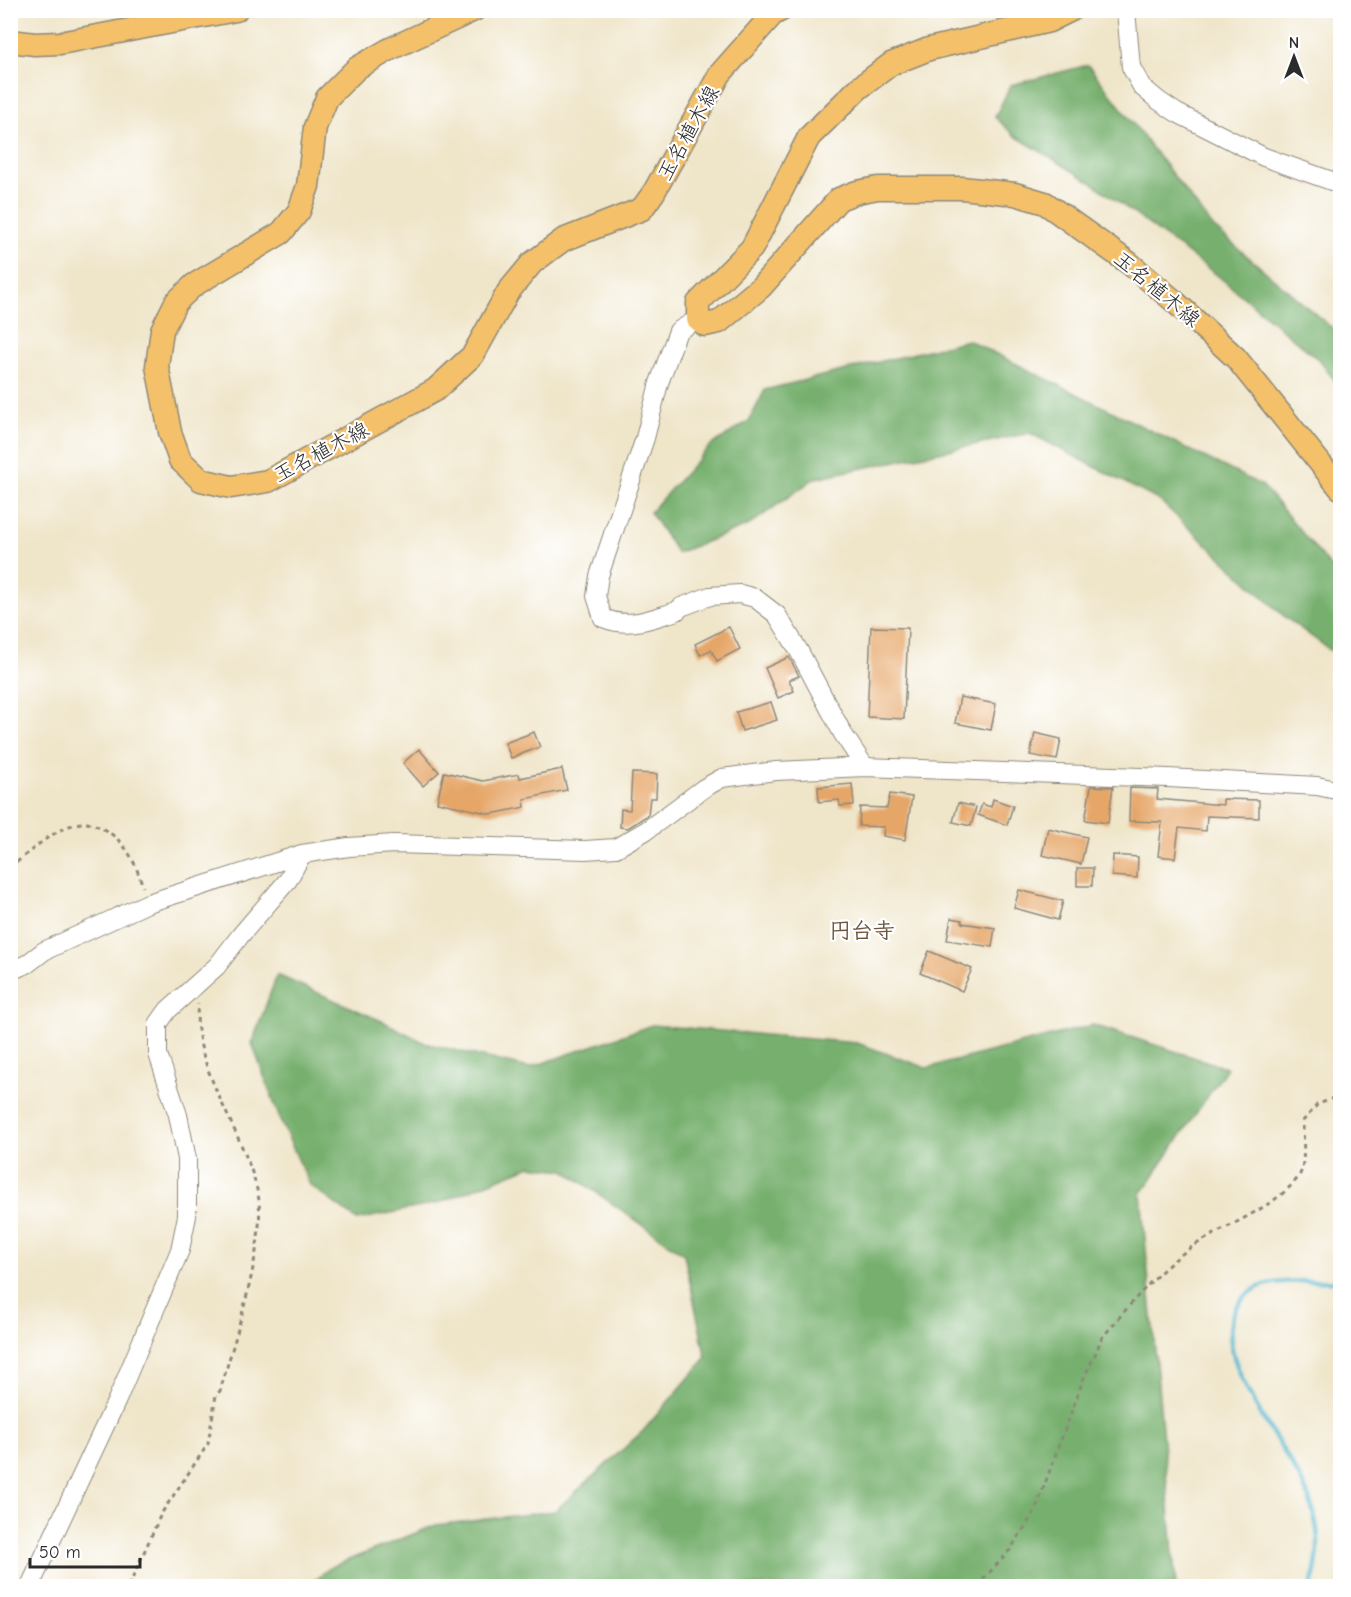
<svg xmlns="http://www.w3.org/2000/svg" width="1351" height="1597" font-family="'Comic Neue','Klee One',sans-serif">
  <rect width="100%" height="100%" fill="#fff"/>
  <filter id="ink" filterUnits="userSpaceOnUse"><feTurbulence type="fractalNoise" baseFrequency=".0167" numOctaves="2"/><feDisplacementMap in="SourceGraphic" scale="12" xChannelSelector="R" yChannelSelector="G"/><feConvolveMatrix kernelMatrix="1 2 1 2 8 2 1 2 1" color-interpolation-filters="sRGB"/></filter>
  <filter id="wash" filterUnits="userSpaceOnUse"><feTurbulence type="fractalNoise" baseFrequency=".008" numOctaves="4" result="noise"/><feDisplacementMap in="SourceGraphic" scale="24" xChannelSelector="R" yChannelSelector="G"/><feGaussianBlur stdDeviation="1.35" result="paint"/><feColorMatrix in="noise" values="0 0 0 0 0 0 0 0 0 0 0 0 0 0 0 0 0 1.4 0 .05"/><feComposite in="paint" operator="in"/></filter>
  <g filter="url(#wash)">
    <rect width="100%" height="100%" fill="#efe5c9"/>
    <!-- forest -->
    <g fill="#77b06e" stroke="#516e4c" stroke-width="1.5">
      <path d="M1088 65 1213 227 1327 324 1340 333V387L1319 360 1217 275 1094 184 1015 136 995 117 1011 85Z"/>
      <path d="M968 340 1263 486 1340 578V657L1286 618 1160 501 1030 433 815 478 749 525 677 553 650 512 710 446 749 421 765 390Z"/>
      <path d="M277 975 384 1022 425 1043 529 1068 652 1025 857 1043 927 1068 1093 1025 1227 1068 1141 1194 1176 1586H307L331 1567 436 1525 555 1511 643 1431 706 1358 684 1254 564 1170 530 1166 439 1203 357 1220 310 1185 281 1122 252 1043Z"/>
    </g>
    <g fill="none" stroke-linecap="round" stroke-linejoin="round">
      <!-- stream -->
      <path stroke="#4eb6cc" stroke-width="4.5" d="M1311 1586C1322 1551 1320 1523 1305 1489 1286 1442 1184 1332 1255 1289 1272 1278 1320 1282 1340 1281"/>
    </g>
    <g id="blocks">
      <!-- building -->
      <g fill="#e6a668">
        <path d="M729 627 740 649 717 661 711 650 700 655 695 644Z"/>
        <path d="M871 627 908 628 904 719 867 717Z"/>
        <path d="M789 657 799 676 789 680 794 691 778 698 765 668Z"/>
        <path d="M960 697 996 704 991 730 955 723Z"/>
        <path d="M771 702 777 720 742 731 736 712Z"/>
        <path d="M534 732 540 747 511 758 505 743Z"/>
        <path d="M1035 733 1061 739 1057 760 1030 755Z"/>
        <path d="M419 749 439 772 423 786 403 763Z"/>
        <path d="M562 769 567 790 524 799 525 807 491 814 437 802 444 772 483 781 519 774 520 778Z"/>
        <path d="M632 773 657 774 656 798H650L648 815 628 828 620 827 621 809 630 810Z"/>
        <path d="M852 784 854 805 840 806 839 800 819 802 818 787Z"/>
        <path d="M1091 786 1113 787 1108 823 1085 820Z"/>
        <path d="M1130 788 1158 789 1157 799 1223 805V799L1259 800V818L1207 816 1206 831 1179 828 1175 858 1158 856 1162 822 1129 821Z"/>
        <path d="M890 794 912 797 905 840 883 836 884 827 859 826 860 807 887 808Z"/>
        <path d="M993 799 1013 806 1007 825 978 815 982 804 991 807Z"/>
        <path d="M958 803 976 807 971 826 953 822Z"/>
        <path d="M1048 828 1087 837 1081 864 1042 855Z"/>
        <path d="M1113 855 1138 857 1137 878 1112 876Z"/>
        <path d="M1077 868H1093L1092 886H1077Z"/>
        <path d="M1019 890 1063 901 1058 920 1014 908Z"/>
        <path d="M951 918 962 920V923L995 928 992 947 947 940Z"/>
        <path d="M929 951 972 969 962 991 920 973Z"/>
      </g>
    </g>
  </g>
  <g filter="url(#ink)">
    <use href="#blocks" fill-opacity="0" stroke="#8d887a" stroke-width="1.5"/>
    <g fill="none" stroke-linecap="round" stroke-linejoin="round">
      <defs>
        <g id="minor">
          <path d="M1126 10 1131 67 1142 87 1159 101 1177 113 1264 157 1340 184"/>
          <path d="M698 319 678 331 659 383 645 438 599 576 596 596 603 618C630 629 650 619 677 611L681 607 710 596 740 594 755 598 777 615 799 651 843 734 865 767"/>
          <path d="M10 971 27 964 44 951 148 903 302 854 349 847 394 844 585 850 616 848 647 830 704 788 722 778 776 771 865 767 1168 778 1317 786 1336 790"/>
          <path d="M30 1586 117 1400 180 1250 187 1216V1159L178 1115 158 1054V1024L168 1010 217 966 240 936 288 880 302 854"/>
        </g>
        <g id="major">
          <path d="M474 10 390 49 357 68 327 98 315 127 308 186 299 211 281 233 194 285 176 302 162 330 157 366 170 432 180 460 201 480 231 487 268 481 435 390 473 355 508 292 532 263 563 240 642 209 654 192 720 74 773 14 781 10"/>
          <path d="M1071 10 1049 21 929 49 891 64 859 88 809 137 752 248 698 303V319L705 325 719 322 761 287 839 199 857 192 878 188H962L1015 194 1045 203 1129 263 1174 301 1236 358 1340 488"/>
          <path d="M10 41 35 44 60 43 236 10"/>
        </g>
      </defs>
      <!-- minor casing -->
      <use href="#minor" stroke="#8d887a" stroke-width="20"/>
      <!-- major casing -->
      <use href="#major" stroke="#8d887a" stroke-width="25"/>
      <!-- path -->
      <g stroke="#8d887a" stroke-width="3" stroke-dasharray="4.5 4.5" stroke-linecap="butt">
        <path d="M10 868C28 853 61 822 85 823 94 823 102 828 110 833 129 847 136 865 143 887"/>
        <path d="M129 1586 161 1514 208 1444 216 1395 220 1391C234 1341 267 1243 258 1194 245 1132 190 1066 198 1004"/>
        <path d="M977 1586 1010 1550 1035 1511 1083 1380 1098 1348 1100 1340C1128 1308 1154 1273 1189 1249 1221 1227 1278 1207 1299 1176 1306 1165 1303 1135 1303 1121L1317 1105 1340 1095"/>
      </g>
      <!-- minor -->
      <use href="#minor" stroke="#fff" stroke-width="18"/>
      <!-- major -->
      <use href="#major" stroke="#f4c16a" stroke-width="22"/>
    </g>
  </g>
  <g text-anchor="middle" stroke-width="4.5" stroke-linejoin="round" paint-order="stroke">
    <!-- street labels -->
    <g font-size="21" fill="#2b2b2b" stroke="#fff">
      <text transform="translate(688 133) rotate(-61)" y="7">玉名植木線</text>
      <text transform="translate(1157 289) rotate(40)" y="7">玉名植木線</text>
      <text transform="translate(321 452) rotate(-28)" y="7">玉名植木線</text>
    </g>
    <!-- neighbourhood labels -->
    <g font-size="22" font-weight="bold" fill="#6c5640" stroke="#fff">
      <text x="862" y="938">円台寺</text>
    </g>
  </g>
  <!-- margin -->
  <rect width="1351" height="1597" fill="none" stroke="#fff" stroke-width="36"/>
  <!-- north arrow -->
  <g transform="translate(1294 57)" stroke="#ffffff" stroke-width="4.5" paint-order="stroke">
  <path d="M0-4.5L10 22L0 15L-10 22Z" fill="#2b2b2b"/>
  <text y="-9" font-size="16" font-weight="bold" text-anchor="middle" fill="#2b2b2b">N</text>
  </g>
  <!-- scale -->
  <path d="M30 1558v9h110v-9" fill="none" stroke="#2b2b2b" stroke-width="3"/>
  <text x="39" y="1558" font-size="18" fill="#2b2b2b" stroke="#ffffff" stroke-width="4.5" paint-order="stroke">50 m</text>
</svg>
